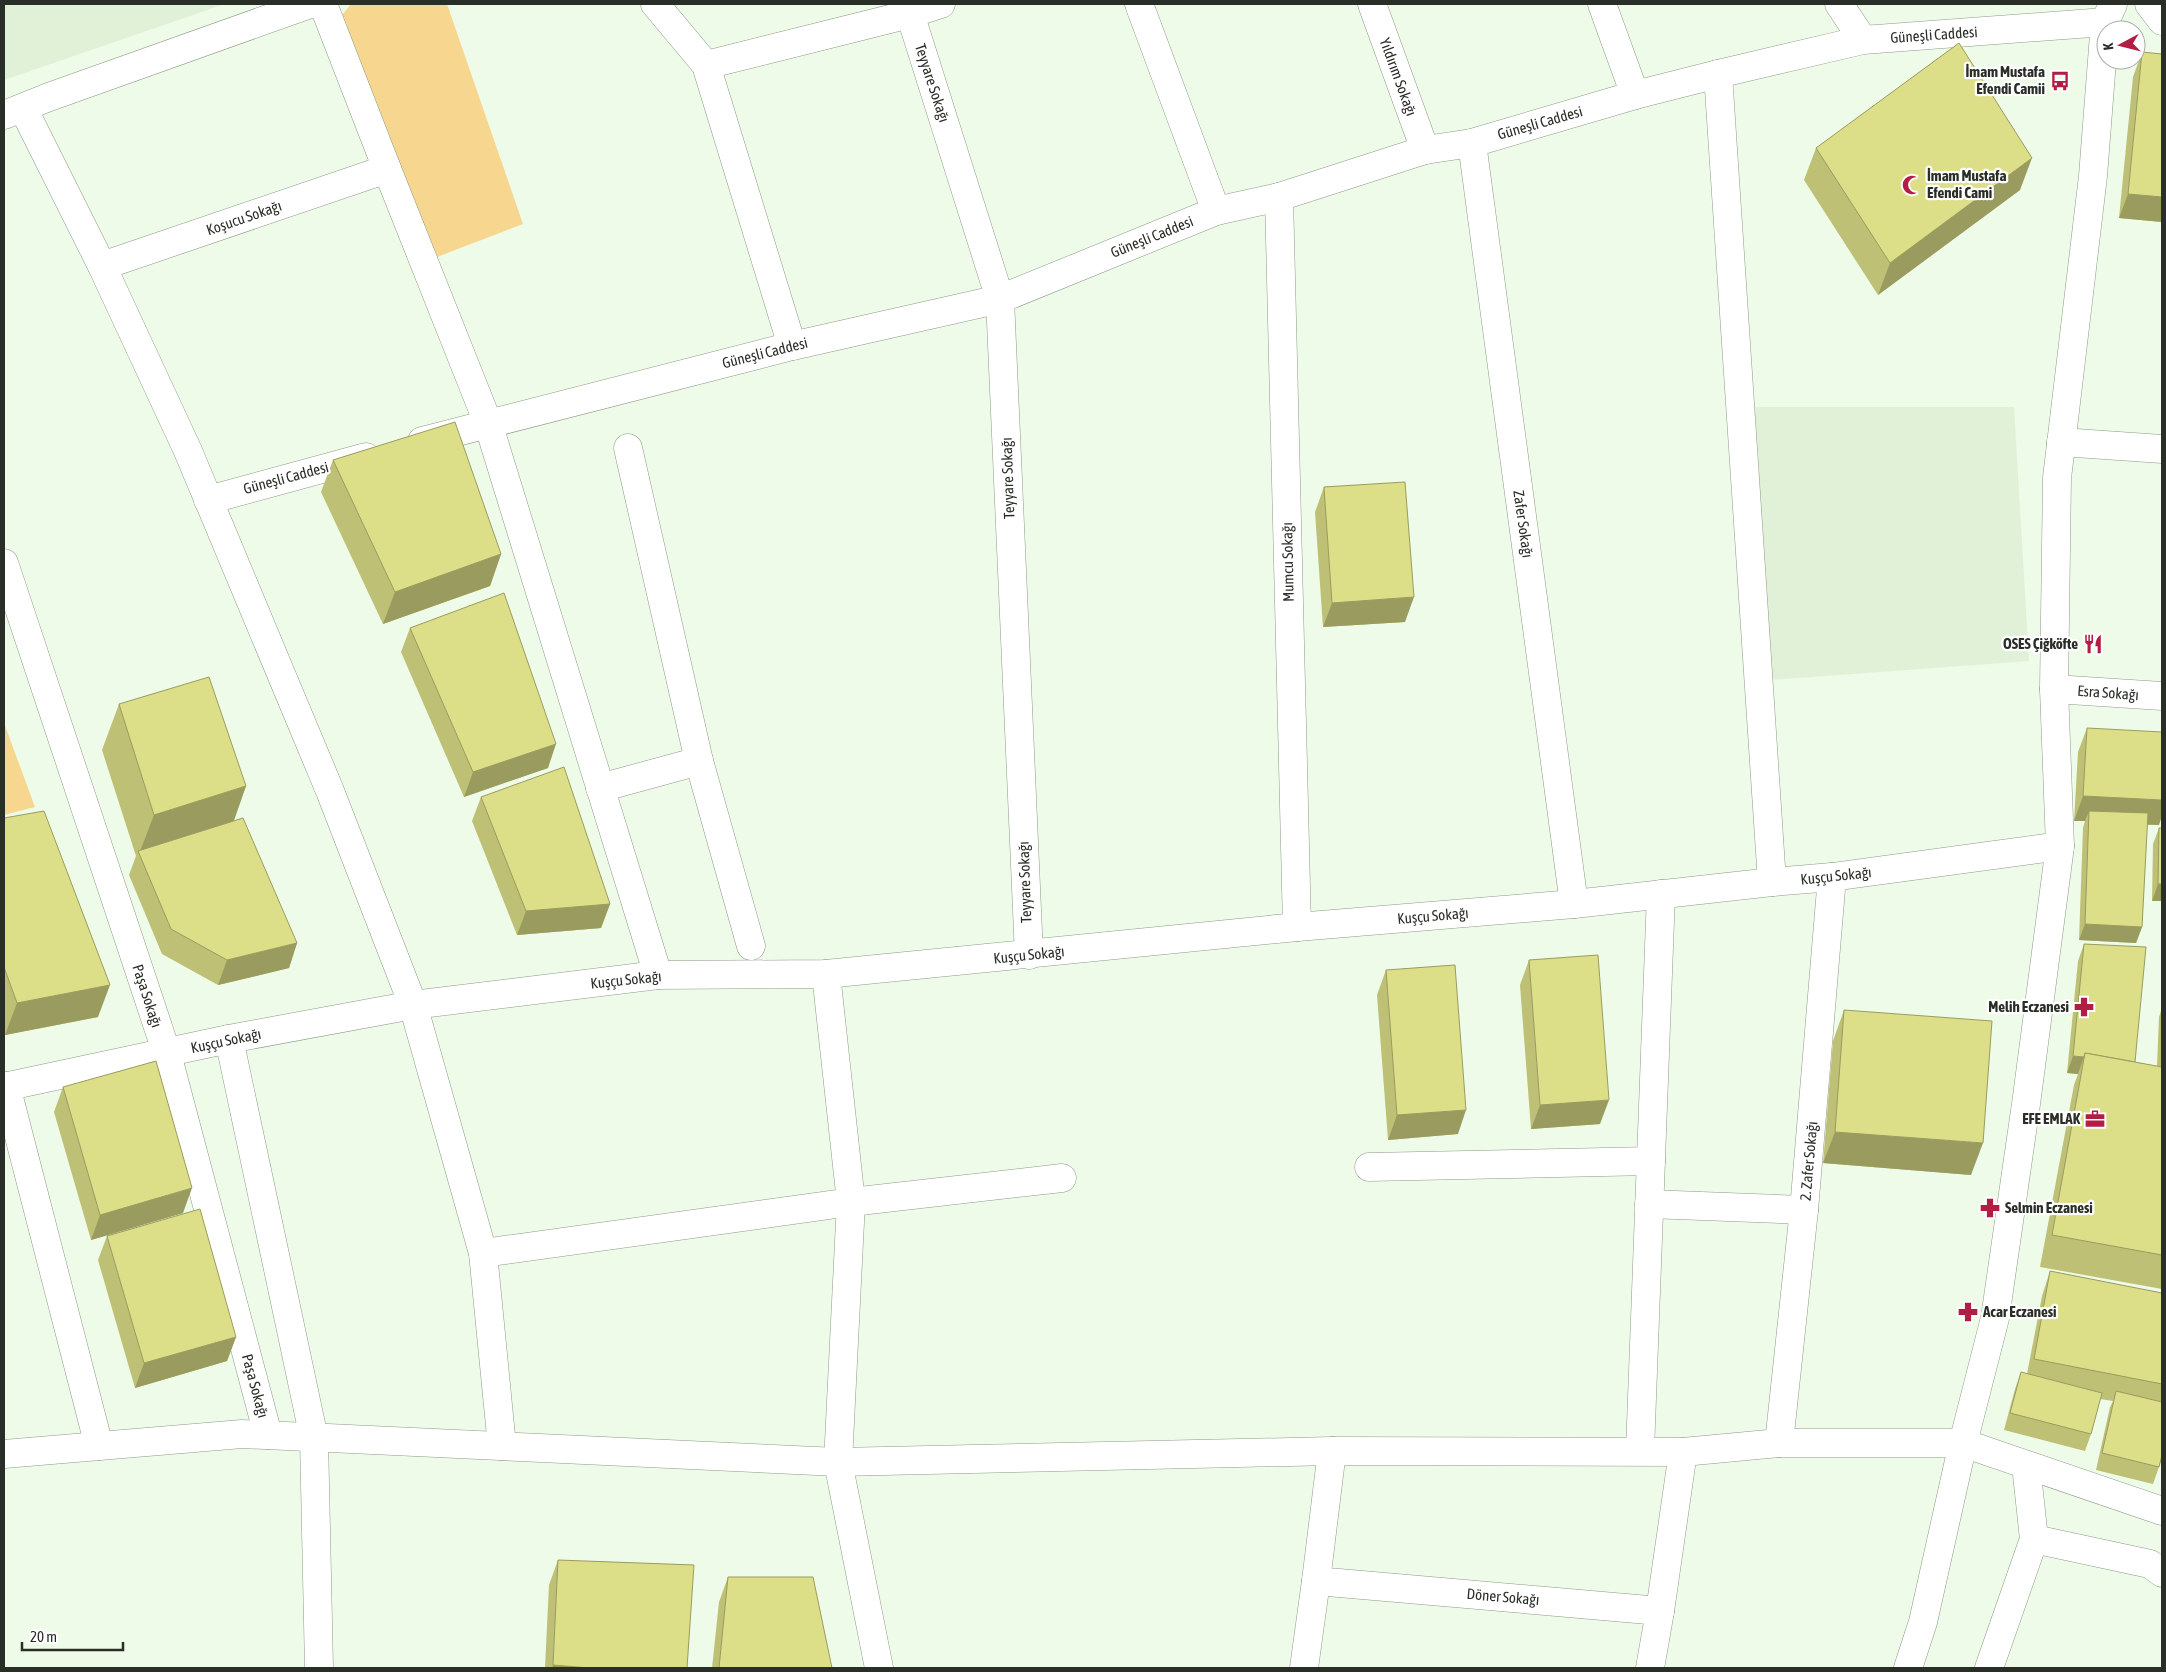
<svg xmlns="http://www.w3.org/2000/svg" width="2166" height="1672" font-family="'Asap Condensed',sans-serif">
  <rect width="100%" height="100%" fill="#eefbe8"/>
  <!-- built -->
  <g fill="#e0f1d8">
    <path d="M4 4H225L4 80Z"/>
    <path d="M1738 407H2014L2029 661 1756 681Z"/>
  </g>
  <!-- green -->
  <g fill="#f7d790">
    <path d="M351 4H447L523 224 437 257 343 31 342 15Z"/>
    <path d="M4 723 35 807 4 815Z"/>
  </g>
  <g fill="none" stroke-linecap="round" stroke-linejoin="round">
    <defs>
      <g id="minor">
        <path d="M323 4 387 169 488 423 658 975"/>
        <path d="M655 4 706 65 792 346"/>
        <path d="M907 4 1000 299 1029 955"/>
        <path d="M1139 4 1216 211"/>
        <path d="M1372 4 1425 150"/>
        <path d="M1602 4 1635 95"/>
        <path d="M1839 4 1863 40"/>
        <path d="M2149 4 2162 21"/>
        <path d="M706 65 910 14 941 4"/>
        <path d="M1718 74 1772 882"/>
        <path d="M23 108 102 266 188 451 330 791 413 1005 483 1253 502 1446"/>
        <path d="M4 115 49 97 310 4"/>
        <path d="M1472 143 1574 904"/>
        <path d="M1279 197 1297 927"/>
        <path d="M102 266 387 169"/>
        <path d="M422 441 792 346 1000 299 1216 211 1279 197 1425 150 1472 143 1635 95 1718 74 1863 40 2105 22"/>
        <path d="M2061 442 2162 449"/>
        <path d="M628 448 699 761 751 946"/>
        <path d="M208 500 366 457"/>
        <path d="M4 563 167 1054 268 1435"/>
        <path d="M2054 689 2162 696"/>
        <path d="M600 788 699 761"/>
        <path d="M826 974 851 1202 838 1462 879 1668"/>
        <path d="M229 1039 314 1438 319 1668"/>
        <path d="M6 1086 99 1446"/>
        <path d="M4 1087 229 1039 413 1005 658 975 826 974 1297 927 1574 904 1772 882 1832 877 2060 846"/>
        <path d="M1369 1167 1651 1161"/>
        <path d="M1649 1204 1804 1210"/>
        <path d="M483 1253 851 1202 1062 1178"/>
        <path d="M1779 1443 1804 1210 1832 877"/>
        <path d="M1332 1451 1316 1581 1660 1611 1683 1452"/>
        <path d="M1640 1451 1661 894"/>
        <path d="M4 1454 242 1434 838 1462 1332 1451 1683 1452 1779 1443H1963L2162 1511"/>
        <path d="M2034 1539 2150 1564 2162 1573"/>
        <path d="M1304 1668 1316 1581"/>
        <path d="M1650 1668 1660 1611"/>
        <path d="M1908 1668 1923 1622 1963 1443 1995 1318 2026 1104 2060 846 2054 689 2057 478 2093 176 2105 22 2113 4"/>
        <path d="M1989 1668 2034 1539 2026 1465"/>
      </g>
    </defs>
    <!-- minor casing -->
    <use href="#minor" stroke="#8f9a89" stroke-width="29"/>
    <!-- minor -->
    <use href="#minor" stroke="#fff" stroke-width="28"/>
  </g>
  <!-- wall -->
  <g fill="#bdc075">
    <path d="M2142 52 2162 222 2119 218 2133 77Z"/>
    <path d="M1816 148 2020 190 1878 295 1804 180Z"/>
    <path d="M333 460 501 554 490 586 383 624 321 492Z"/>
    <path d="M1324 487 1405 622 1323 627 1315 512Z"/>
    <path d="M410 628 548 768 464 797 401 652Z"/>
    <path d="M119 704 246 786 233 822 297 943 289 968 218 985 162 954 129 875 136 856 102 750Z"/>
    <path d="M2087 728 2159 825H2147L2142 927 2136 943 2079 940 2083 828 2085 821H2074L2078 752Z"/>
    <path d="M481 797 610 904 601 928 517 935 472 821Z"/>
    <path d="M4 818 98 1017 5 1035 4 1031Z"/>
    <path d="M2159 828 2162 901H2152L2153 844Z"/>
    <path d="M2084 944 2135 1062 2157 1066 2159 1017 2162 1008V1289L2040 1267 2074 1085 2078 1074 2067 1073 2078 961Z"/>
    <path d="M1529 960 1600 1124 1531 1129 1520 985Z"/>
    <path d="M1386 970 1458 1134 1388 1140 1377 995Z"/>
    <path d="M1844 1010 1971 1175 1823 1163 1833 1041Z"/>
    <path d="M63 1087 183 1213 91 1240 54 1112Z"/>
    <path d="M107 1236 236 1337 227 1361 135 1388 98 1260Z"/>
    <path d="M2050 1271 2162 1293V1455L2159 1467 2153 1484 2096 1470 2110 1407 2113 1401 2100 1399 2091 1434 2085 1451 2004 1430 2015 1389 2021 1372 2027 1374 2042 1296Z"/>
    <path d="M558 1560 687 1668H545L549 1585Z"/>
    <path d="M728 1577 832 1668H712L719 1602Z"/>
  </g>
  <!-- shaded-wall -->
  <g fill="#9a9c5f">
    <path d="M2032 158 2020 190 1878 295 1890 263Z"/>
    <path d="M2128 194 2162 197V222L2119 218Z"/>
    <path d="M501 554 490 586 383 624 395 592Z"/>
    <path d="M1414 597 1405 622 1323 627 1332 603Z"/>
    <path d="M556 744 548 768 464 797 473 772Z"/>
    <path d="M246 786 230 832 139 854 154 815Z"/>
    <path d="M2083 796 2162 800V816L2159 825 2088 821 2089 811 2085 821H2074Z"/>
    <path d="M2158 884H2162V901H2152Z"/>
    <path d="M610 904 601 928 517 935 526 911Z"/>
    <path d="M2085 924 2142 927 2136 943 2079 940Z"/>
    <path d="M297 943 289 968 218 985 227 960Z"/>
    <path d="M110 985 98 1017 5 1035 17 1003Z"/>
    <path d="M2073 1056 2084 1057 2078 1074 2067 1073Z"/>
    <path d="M1609 1100 1600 1124 1531 1129 1540 1105Z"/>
    <path d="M1466 1110 1458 1134 1388 1140 1397 1115Z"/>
    <path d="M1835 1132 1983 1143 1971 1175 1823 1163Z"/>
    <path d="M192 1188 183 1213 91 1240 100 1215Z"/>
    <path d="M236 1337 227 1361 135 1388 144 1363Z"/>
    <path d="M553 1665 590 1668H552Z"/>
  </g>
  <!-- building -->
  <g fill="#dcdf88" stroke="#9a9c5f">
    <path d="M1959 43 2032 158 1890 263 1816 148Z"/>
    <path d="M2142 52 2162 54V197L2128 194Z"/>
    <path d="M455 422 501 554 395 592 333 460Z"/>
    <path d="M1405 482 1414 597 1332 603 1324 487Z"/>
    <path d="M504 593 556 744 473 772 410 628Z"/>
    <path d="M209 677 246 786 154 815 119 704Z"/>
    <path d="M2087 728 2162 732V800L2083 796Z"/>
    <path d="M564 767 610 904 526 911 481 797Z"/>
    <path d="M44 811 110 985 17 1003 4 967V818Z"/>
    <path d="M2089 811 2148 813 2142 927 2085 924Z"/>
    <path d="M243 818 297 943 227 960 171 929 138 851Z"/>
    <path d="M2159 828H2162V884H2158Z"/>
    <path d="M2084 944 2146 947 2135 1062 2085 1053 2084 1057 2073 1056Z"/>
    <path d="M1598 955 1609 1100 1540 1105 1529 960Z"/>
    <path d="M1455 965 1466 1110 1397 1115 1386 970Z"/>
    <path d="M1844 1010 1992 1021 1983 1143 1835 1132Z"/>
    <path d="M2085 1053 2162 1067V1255L2052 1235Z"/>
    <path d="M156 1061 192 1188 100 1215 63 1087Z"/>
    <path d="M200 1209 236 1337 144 1363 107 1236Z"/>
    <path d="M2050 1271 2162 1293V1384L2034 1359Z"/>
    <path d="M2021 1372 2102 1393 2091 1434 2010 1413Z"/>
    <path d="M2116 1391 2162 1402V1455L2159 1467 2102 1453Z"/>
    <path d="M558 1560 694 1565 687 1668H590L553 1665Z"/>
    <path d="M728 1577H813L832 1668H719Z"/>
  </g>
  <!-- icons -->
  <defs>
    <symbol id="bus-bare" viewBox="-9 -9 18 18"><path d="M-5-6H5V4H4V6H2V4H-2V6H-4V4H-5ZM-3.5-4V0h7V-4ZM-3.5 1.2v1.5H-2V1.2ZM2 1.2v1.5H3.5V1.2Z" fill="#b11e44" stroke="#fff" stroke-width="2.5" paint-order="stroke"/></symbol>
    <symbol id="mosque-bare" viewBox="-9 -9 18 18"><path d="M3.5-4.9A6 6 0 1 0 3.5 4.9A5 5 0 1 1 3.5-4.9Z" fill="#b11e44" stroke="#fff" stroke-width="2.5" paint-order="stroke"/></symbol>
    <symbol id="restaurant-bare" viewBox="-9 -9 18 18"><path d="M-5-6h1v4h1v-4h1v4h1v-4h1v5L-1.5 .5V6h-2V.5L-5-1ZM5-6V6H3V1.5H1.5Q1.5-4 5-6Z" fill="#b11e44" stroke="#fff" stroke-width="2.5" paint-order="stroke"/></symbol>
    <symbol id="pharmacy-bare" viewBox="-9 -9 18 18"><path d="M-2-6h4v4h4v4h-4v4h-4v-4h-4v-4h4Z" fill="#b11e44" stroke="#fff" stroke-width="2.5" paint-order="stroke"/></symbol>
    <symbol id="office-bare" viewBox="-9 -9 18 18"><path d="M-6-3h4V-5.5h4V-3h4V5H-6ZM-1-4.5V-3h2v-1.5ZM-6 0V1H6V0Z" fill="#b11e44" stroke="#fff" stroke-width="2.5" paint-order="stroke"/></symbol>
  </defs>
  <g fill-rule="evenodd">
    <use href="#bus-bare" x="2046" y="67" width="28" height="28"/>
    <use href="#mosque-bare" x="1898" y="171" width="28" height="28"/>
    <use href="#restaurant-bare" x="2079" y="630" width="28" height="28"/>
    <use href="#pharmacy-bare" x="2070" y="993" width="28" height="28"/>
    <use href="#office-bare" x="2081" y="1105" width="28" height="28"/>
    <use href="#pharmacy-bare" x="1976" y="1194" width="28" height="28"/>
    <use href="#pharmacy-bare" x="1954" y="1298" width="28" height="28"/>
  </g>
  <g text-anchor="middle" stroke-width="4.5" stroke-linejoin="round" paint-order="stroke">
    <!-- street labels -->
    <g font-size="15" fill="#292e27" stroke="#fff">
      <text transform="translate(1934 35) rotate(-4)" y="5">Güneşli Caddesi</text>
      <text transform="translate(1398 77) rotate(70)" y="5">Yıldırım Sokağı</text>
      <text transform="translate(932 83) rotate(72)" y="5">Teyyare Sokağı</text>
      <text transform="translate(1540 123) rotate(-16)" y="5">Güneşli Caddesi</text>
      <text transform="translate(244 218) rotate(-19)" y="5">Koşucu Sokağı</text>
      <text transform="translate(1152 237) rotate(-22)" y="5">Güneşli Caddesi</text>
      <text transform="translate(765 353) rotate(-14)" y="5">Güneşli Caddesi</text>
      <text transform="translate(286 478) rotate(-15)" y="5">Güneşli Caddesi</text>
      <text transform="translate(1008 478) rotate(-92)" y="5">Teyyare Sokağı</text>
      <text transform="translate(1523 524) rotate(82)" y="5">Zafer Sokağı</text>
      <text transform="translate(1288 562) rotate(-91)" y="5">Mumcu Sokağı</text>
      <text transform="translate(2108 693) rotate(4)" y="5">Esra Sokağı</text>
      <text transform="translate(1836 876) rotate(-6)" y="5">Kuşçu Sokağı</text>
      <text transform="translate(1025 882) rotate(-92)" y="5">Teyyare Sokağı</text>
      <text transform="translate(1433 916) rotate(-5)" y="5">Kuşçu Sokağı</text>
      <text transform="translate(1029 955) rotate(-6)" y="5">Kuşçu Sokağı</text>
      <text transform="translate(626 980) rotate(-6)" y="5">Kuşçu Sokağı</text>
      <text transform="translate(147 996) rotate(72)" y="5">Paşa Sokağı</text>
      <text transform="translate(226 1041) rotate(-12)" y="5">Kuşçu Sokağı</text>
      <text transform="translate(1809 1161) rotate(-85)" y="5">2. Zafer Sokağı</text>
      <text transform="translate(255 1386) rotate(75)" y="5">Paşa Sokağı</text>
      <text transform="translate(1503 1597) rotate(5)" y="5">Döner Sokağı</text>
    </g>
    <!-- poi labels -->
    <g font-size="15" font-weight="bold" fill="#292e27" stroke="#fff" text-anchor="end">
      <text x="2045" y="77">İmam Mustafa<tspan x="2045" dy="17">Efendi Camii</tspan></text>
      <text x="1927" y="181" text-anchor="start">İmam Mustafa<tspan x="1927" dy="17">Efendi Cami</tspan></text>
      <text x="2078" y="649">OSES Çiğköfte</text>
      <text x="2069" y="1012">Melih Eczanesi</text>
      <text x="2080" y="1124">EFE EMLAK</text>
      <text x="2005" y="1213" text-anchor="start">Selmin Eczanesi</text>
      <text x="1983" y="1317" text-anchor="start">Acar Eczanesi</text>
    </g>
  </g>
  <!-- border -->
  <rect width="2166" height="1672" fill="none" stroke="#292e27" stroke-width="10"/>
  <!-- north arrow -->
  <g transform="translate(2121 45) rotate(263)"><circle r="24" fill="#ffffff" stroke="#a9aba9"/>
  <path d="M0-4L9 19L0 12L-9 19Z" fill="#b11e44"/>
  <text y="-8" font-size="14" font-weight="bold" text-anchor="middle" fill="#292e27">K</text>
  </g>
  <!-- scale -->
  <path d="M22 1642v8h101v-8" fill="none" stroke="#292e27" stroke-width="2.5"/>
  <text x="30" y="1642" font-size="15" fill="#292e27" stroke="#ffffff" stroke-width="4" paint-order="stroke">20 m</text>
</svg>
